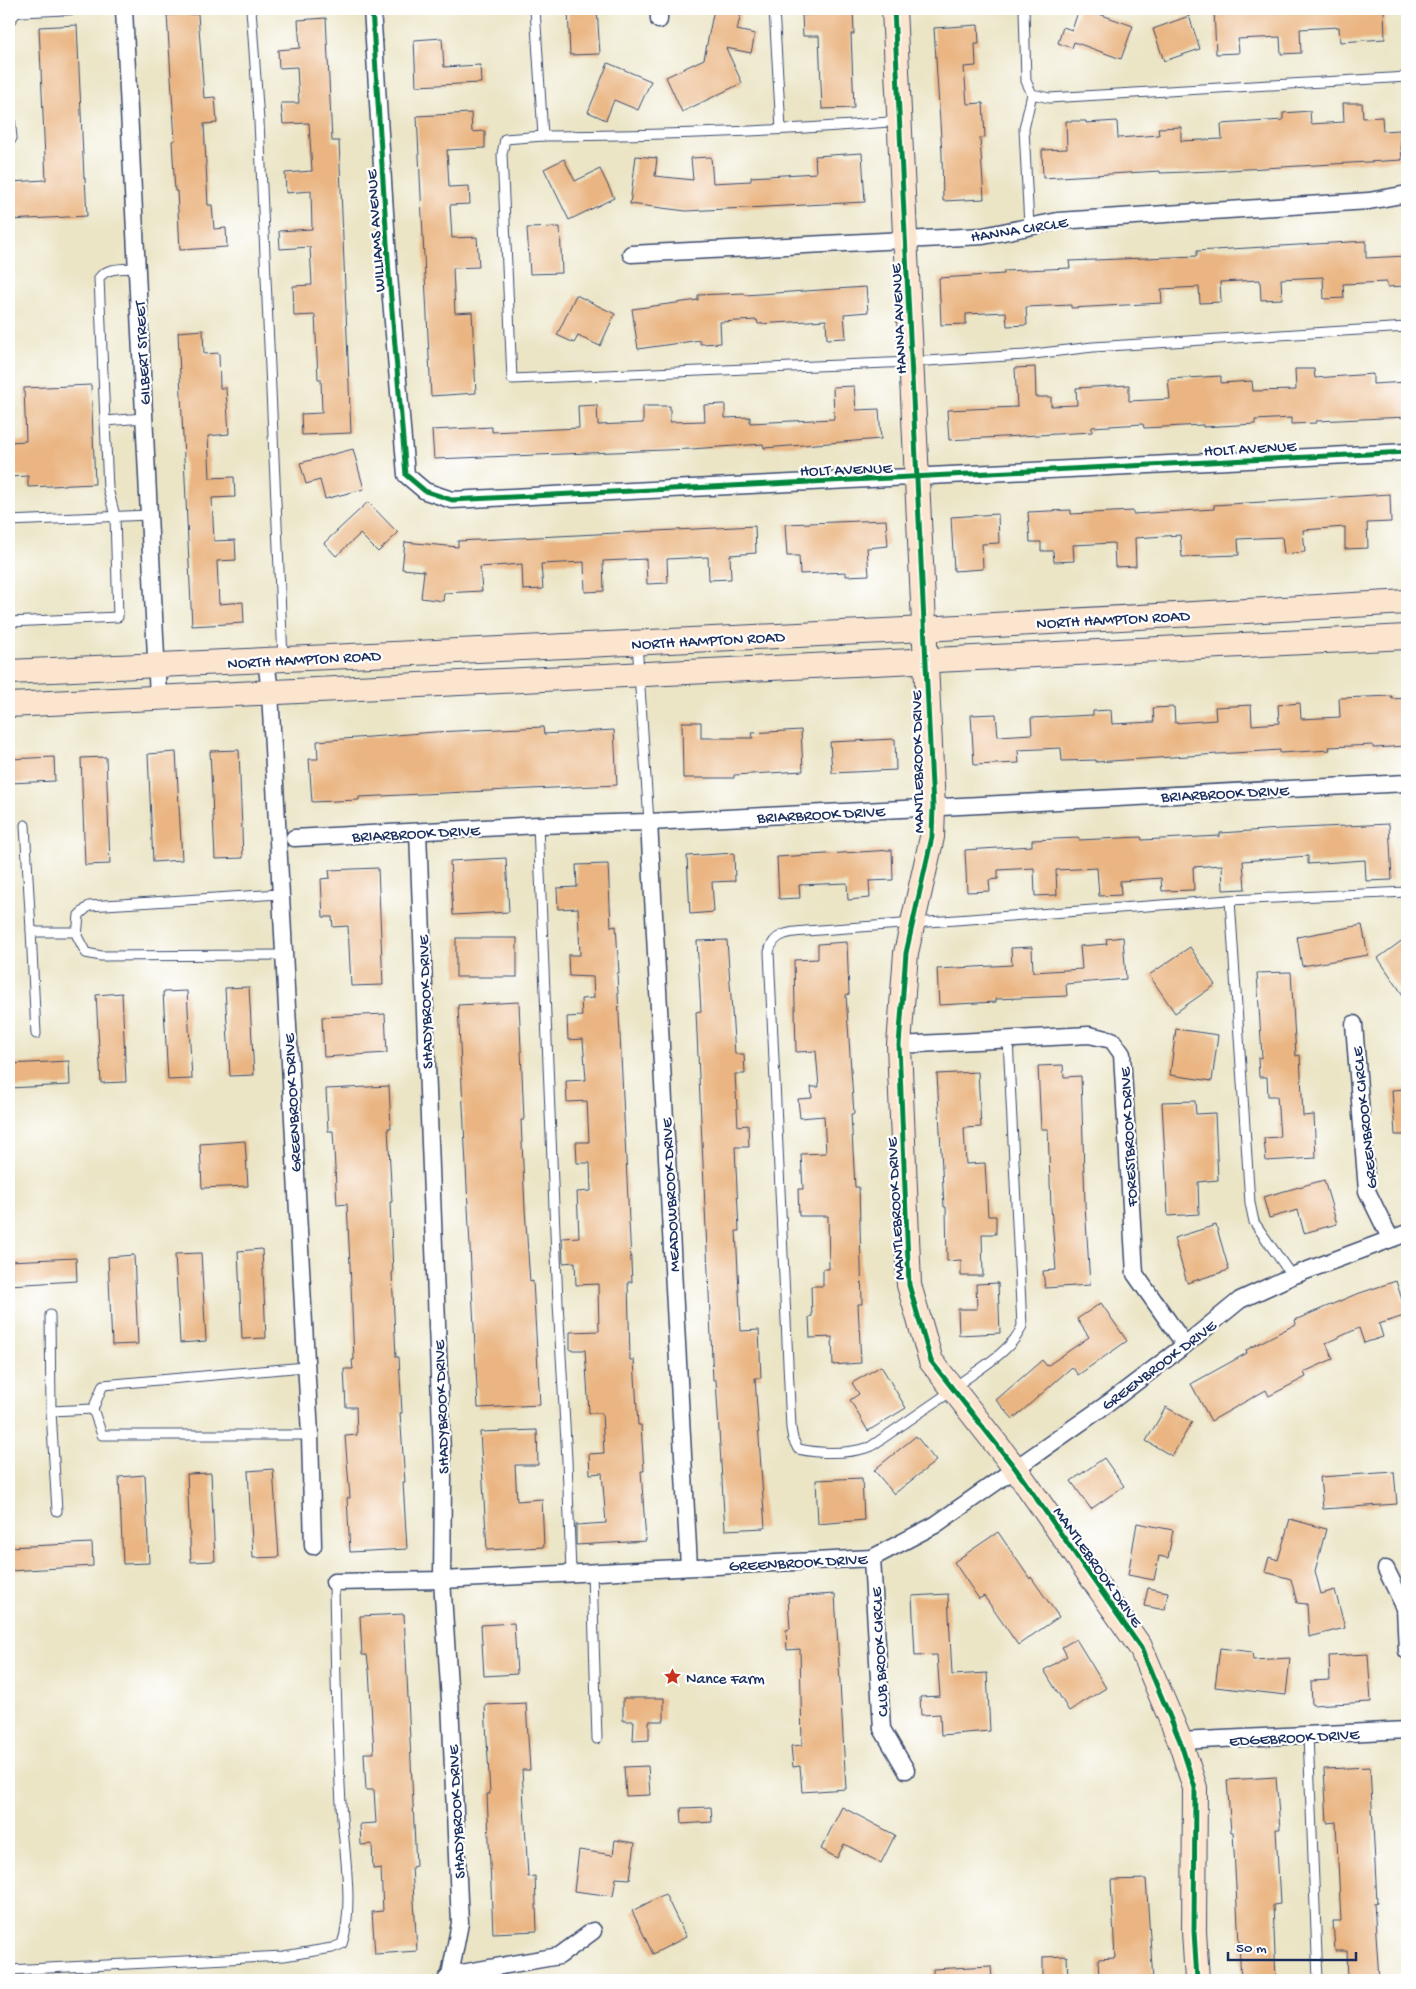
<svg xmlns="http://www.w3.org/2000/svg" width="1416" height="1989" font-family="'Gochi Hand',sans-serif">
  <rect width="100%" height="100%" fill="#fff"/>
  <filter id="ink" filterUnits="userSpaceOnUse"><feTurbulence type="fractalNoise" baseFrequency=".02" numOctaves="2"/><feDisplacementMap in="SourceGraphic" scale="10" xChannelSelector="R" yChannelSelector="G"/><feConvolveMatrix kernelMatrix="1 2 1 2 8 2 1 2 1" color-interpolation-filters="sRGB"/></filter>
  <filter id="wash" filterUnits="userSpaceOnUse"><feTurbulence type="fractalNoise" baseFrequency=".0096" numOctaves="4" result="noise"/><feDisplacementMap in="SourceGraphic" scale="20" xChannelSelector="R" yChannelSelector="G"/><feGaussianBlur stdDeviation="1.12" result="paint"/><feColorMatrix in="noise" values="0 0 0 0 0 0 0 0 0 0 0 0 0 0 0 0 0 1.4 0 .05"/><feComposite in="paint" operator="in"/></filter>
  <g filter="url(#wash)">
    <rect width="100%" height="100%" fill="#ebe5c6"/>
    <g id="blocks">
      <!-- building -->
      <g fill="#eab582">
        <path d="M568 9H597L600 54 570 55Z"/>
        <path d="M714 9H742L737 30 755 34 751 53 726 48 742 83 682 112 666 77 704 59Z"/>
        <path d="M824 9H853L854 34H851L854 108 822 109 819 36H803L802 15 824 14Z"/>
        <path d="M1079 9H1085L1133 26 1121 59 1074 42 1072 48 1058 43 1063 27 1072 30Z"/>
        <path d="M1214 9H1384L1385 39 1340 42 1339 27 1300 29 1301 53 1281 54 1280 37 1238 39 1239 53 1216 54Z"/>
        <path d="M198 14 204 98 215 97 217 123 204 124 208 205H212L214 229 226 228 227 247 180 250 177 191H175L172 141 175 140 167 15Z"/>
        <path d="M1189 16 1200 49 1164 61 1153 29Z"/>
        <path d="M326 18 332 141H339L351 433 302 435 301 414 322 413 321 379H318L315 315 294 316 293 286 312 285 310 247 280 249 279 231 312 229 311 191 286 193 285 173 312 171 309 123 283 124 281 103H299L297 67 279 68 278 50 300 48 298 20Z"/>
        <path d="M77 25 84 178H85L87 216 9 220V182L46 180 39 27Z"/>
        <path d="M978 25 979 44H975L976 66 964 67 967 104 983 103 985 137 980 138 984 199 943 201 942 154 934 28Z"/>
        <path d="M442 38 444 67 480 65 481 83 416 86 414 40Z"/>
        <path d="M608 63 651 81 638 110 614 100 606 120 588 112Z"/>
        <path d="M1343 103H1362L1363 118 1382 117 1383 131 1400 130 1402 160 1213 171 1160 173V171L1043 178 1042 150 1067 149 1066 121H1086V123L1117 121 1118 138 1159 135 1158 128 1181 127V141L1222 139 1221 124 1283 120V113L1310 111 1311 124 1344 122Z"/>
        <path d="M471 113 472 132 485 131V148L447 150 449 187 469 186 470 204 450 205 452 238 477 237 479 267 453 268 455 313 472 312 476 393 431 396 417 116Z"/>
        <path d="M862 153 865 202 686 211 630 204 636 156 657 158 655 176 693 180 691 158 711 157 713 183 751 181V177L816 173 815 156Z"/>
        <path d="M564 159 575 181 600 169 614 198 569 220 544 169Z"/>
        <path d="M560 227 562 273 530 274 527 228Z"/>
        <path d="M1366 241V258L1407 256V286L1387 287V282L1343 284 1344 298 1324 299 1323 277 1281 279 1282 299 1261 300 1260 280 1220 282 1221 302 1200 303 1199 287 1161 289 1162 303 1071 308V305L1026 307 1027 325 1007 326 1006 312 966 314V324L941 325 939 278 1004 274V271L1070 268 1069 261 1197 256V251Z"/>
        <path d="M866 287 868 312 844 314 846 338 827 339 826 320 758 324 757 320 720 322 721 343 700 344V340L638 349 632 309 698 300V295L744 293 745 295Z"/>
        <path d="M576 295 615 314 600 346 578 336 574 343 557 335Z"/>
        <path d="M203 330 204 354 219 353 220 388H226L229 434 208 436 210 478 234 477 235 497 212 498 214 541 235 540 236 560 217 561 219 604 243 602 244 623 192 626 178 332Z"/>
        <path d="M1035 367 1036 397H1051V406L1077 405 1076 388 1129 385V401L1170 399 1168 379 1221 376V383L1252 381 1253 391 1296 390 1295 369H1314L1315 378 1373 374V384L1407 382V417L1316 421V423L1291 424V418L1255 420V424L1203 427V425L1144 428 1143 424 1092 427V432L949 440 947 410 1017 407 1015 368Z"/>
        <path d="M91 385 95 484 28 487V476L9 477V442L26 441 24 388Z"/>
        <path d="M854 386 856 410 879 409 881 439 764 448 763 444 691 449 434 459 432 430 492 427V432L579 428 578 406 597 405 598 425 643 423V406H670V422L705 421 704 405 725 404V418L750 417V423L834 419 833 387Z"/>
        <path d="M353 449 364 489 325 499 320 480 306 484 300 463Z"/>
        <path d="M1390 494 1391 522 1367 523 1368 548 1345 549V527L1303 530 1305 552 1284 554 1282 537 1238 539 1239 555 1182 557 1180 535 1135 538 1136 566 1115 567 1114 543 1073 545 1074 561 1054 562 1053 551H1041V542H1030L1028 512 1071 510V514L1133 511V514L1214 509V505Z"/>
        <path d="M368 502 398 533 378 552 360 534 336 556 324 543Z"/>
        <path d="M998 514 999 543 982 544 983 569 954 571 951 517Z"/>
        <path d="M886 520 888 546 867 548 869 575 846 576V572L800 574 799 556H787L785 524Z"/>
        <path d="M755 526 756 553 730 555 731 579 709 580 708 557 667 559 668 583 647 584 646 559 603 561 604 591 585 592 584 562 541 564 543 589 523 590 522 564 480 567 482 591 444 593 443 601 421 598 424 571 402 569 405 542 458 547V541Z"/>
        <path d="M1392 696V699L1407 698V746L1373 748V745L1329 747 1330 750 1280 753V750L1096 762V760L1062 761 1061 748 1018 750 1019 763 974 765 971 715 996 714 998 736 1032 734 1031 718 1093 715V711L1111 710 1112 724 1154 722 1153 708 1174 707 1175 723 1216 720 1215 707 1251 705 1252 725 1279 723 1278 705 1300 703 1301 719 1340 717 1339 698Z"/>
        <path d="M682 722H701V738H753L752 733 801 730 803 771 734 775V778H683Z"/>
        <path d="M543 727 544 734 614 730 617 785 359 797V800L312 802 309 759H318L317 741 435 732Z"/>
        <path d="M895 739 896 770 832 773 830 742Z"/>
        <path d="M239 750 243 858 215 859 210 751Z"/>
        <path d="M176 752 182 860 153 862 148 754Z"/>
        <path d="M54 757 55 781 9 783V759Z"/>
        <path d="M106 757 110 864 85 865 81 758Z"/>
        <path d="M1389 824 1392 880 1366 881 1365 860 1308 864V856L1243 861 1245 889 1223 890 1222 865 1193 867 1194 890 1162 891 1161 878 1120 881 1121 895 1099 896 1097 868 1056 870 1057 895 1035 896 1034 868 998 870V879L989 880 990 891 967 892 965 850 1032 846V840L1079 838V840L1141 837 1142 840 1220 836V833L1280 829Z"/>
        <path d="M892 850 893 880 869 881 870 898 848 900 847 883 799 885 800 898 779 899 777 857Z"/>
        <path d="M734 853 735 881 712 882 714 912 690 914 687 856Z"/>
        <path d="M506 858 509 912 453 915 450 861Z"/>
        <path d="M608 864 611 927 616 926 619 973H617L632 1282H628L630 1360H634L638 1425H641L644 1471H641L646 1541 576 1545V1525L606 1523 602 1473 590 1474 589 1454 604 1453 602 1413H589L585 1350H570V1332L599 1331 598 1284 576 1285 575 1262 563 1263 562 1238 579 1237 577 1192 591 1191 590 1163H577L576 1142H589L587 1101 567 1102 566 1081 586 1080 583 1039 568 1040 567 1017 582 1016 581 999 594 998 593 977 569 976 568 955H580L578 908 558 909 557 888 577 887 576 865Z"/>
        <path d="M378 868 383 985 351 986 348 926 333 927 332 917H323L321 879 330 878 329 870Z"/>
        <path d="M1362 925 1368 955 1302 966 1297 937Z"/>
        <path d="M1123 937 1126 979 1066 984 1067 996 996 999V1002L939 1005 937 969 1012 965 1011 948 1032 947 1033 972 1082 969 1080 946 1107 944 1106 939Z"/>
        <path d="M1407 937V1001L1378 958Z"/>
        <rect x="456" y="938" width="61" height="39"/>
        <path d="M727 940 735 1054H744L745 1074H735L738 1126 748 1125 749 1147H735L739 1231H736L741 1331 759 1330 761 1378H755L765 1528 725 1530 716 1380H713L696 1012 701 1011 697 941Z"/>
        <path d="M847 942 849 994 846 995 854 1114H851L855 1187H859L862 1304H858L861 1363 833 1365 832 1337 810 1338 809 1317 812 1316 811 1286H823V1269H829L828 1216H799L798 1189H803L801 1154 826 1153 824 1116 800 1118 798 1099 812 1098 811 1087H819L816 1051 796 1052 794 960 818 959V944Z"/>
        <path d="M1190 947 1215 985 1175 1013 1149 975Z"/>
        <path d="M1291 972 1296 1056 1300 1055 1303 1116 1314 1115 1316 1158 1266 1161 1264 1138 1280 1137 1277 1096H1268L1267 1077H1259L1258 1058 1262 1057 1257 973Z"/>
        <path d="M249 987 254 1075 230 1076 225 988Z"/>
        <path d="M187 991 192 1079 168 1080 163 992Z"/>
        <path d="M122 993 126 1082 101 1083 96 995Z"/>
        <path d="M519 1002 524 1120H521L525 1209 530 1282 533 1281 540 1405 478 1408 458 1005Z"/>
        <path d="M385 1014 387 1053 324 1057 322 1017Z"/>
        <path d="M1176 1029 1218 1035 1212 1081 1170 1075Z"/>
        <path d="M69 1061 70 1085 9 1088V1064Z"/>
        <path d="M1063 1065 1064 1077 1081 1076 1085 1205 1090 1285 1045 1288 1043 1271 1056 1270 1051 1207 1048 1129H1041L1038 1066Z"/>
        <path d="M978 1072 981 1127 964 1128 966 1164 985 1163 988 1216H996V1234H982L983 1276H961V1260L947 1261 946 1207H944L937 1074Z"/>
        <path d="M389 1086 391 1128H388L392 1202H390L393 1273H392L396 1357H399L402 1413H400L405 1482H403L407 1549 350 1552 347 1498H350L345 1436 357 1435 356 1407H346L344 1369H353L352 1360H354L351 1285 347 1204 337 1205 333 1131H328L326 1089Z"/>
        <path d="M1407 1089V1135H1395L1392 1090Z"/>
        <path d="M1195 1101 1196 1114 1215 1113 1218 1180 1198 1182 1199 1214 1168 1216 1162 1102Z"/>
        <path d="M245 1141 248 1186 202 1188 200 1144Z"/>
        <path d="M1324 1180 1337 1224 1304 1233 1298 1210 1269 1218 1263 1197Z"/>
        <path d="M1216 1225 1229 1270 1187 1283 1174 1238Z"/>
        <path d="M262 1249 266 1338 242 1339 238 1251Z"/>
        <path d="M201 1253 206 1341 180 1343 175 1254Z"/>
        <path d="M134 1255 138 1344 112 1345 108 1257Z"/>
        <path d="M76 1258 77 1281 9 1285V1261Z"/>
        <path d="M1396 1281 1407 1315 1379 1324 1383 1337 1364 1343 1359 1328 1326 1343 1333 1359 1304 1372 1306 1377 1269 1396 1266 1390 1211 1421 1191 1384 1247 1353 1246 1350 1296 1324 1295 1320 1354 1295Z"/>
        <path d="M998 1283 1000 1333 959 1335 958 1309H977L976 1284Z"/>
        <path d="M1101 1303 1127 1341 1078 1375 1072 1367 1013 1419 996 1400 1042 1360 1047 1366 1089 1337 1077 1319Z"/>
        <path d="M881 1366 906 1408 868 1431 850 1400 859 1394 852 1383Z"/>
        <path d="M1166 1407 1192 1422 1172 1456 1146 1441Z"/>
        <path d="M537 1430 538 1465H515L517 1501 542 1499 544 1547 487 1550 480 1432Z"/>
        <path d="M916 1436 936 1461 894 1494 874 1470Z"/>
        <path d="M1104 1458 1124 1486 1091 1509 1071 1481Z"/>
        <path d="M273 1469 279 1557 253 1558 248 1471Z"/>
        <path d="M1394 1472 1397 1504 1323 1509 1320 1477Z"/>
        <path d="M211 1473 215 1561 191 1562 187 1474Z"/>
        <path d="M145 1475 149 1563 123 1564 119 1477Z"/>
        <path d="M862 1478 864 1520 818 1524 816 1480Z"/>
        <path d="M1290 1519 1326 1529 1315 1571 1321 1594 1335 1590 1345 1628 1309 1637 1307 1604 1297 1603 1291 1579 1265 1572 1269 1557 1278 1560Z"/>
        <path d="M1137 1523 1173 1530 1168 1558 1159 1556 1154 1580 1128 1575Z"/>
        <path d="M998 1532 1030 1579 1031 1577 1059 1617 1018 1645 984 1596 979 1599 954 1562Z"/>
        <path d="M92 1543 93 1566 9 1571V1547Z"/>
        <path d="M1148 1588 1168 1592 1165 1610 1144 1606Z"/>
        <path d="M835 1594 846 1789 802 1792 800 1766 793 1767 791 1746 802 1745 800 1649 787 1650 786 1630 790 1629 788 1597Z"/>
        <path d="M948 1594 952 1675 987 1673 990 1731 941 1735 940 1714 921 1715 920 1697 940 1696 937 1655 915 1656 912 1596Z"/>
        <path d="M404 1614 416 1866 412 1867 417 1951 375 1954 372 1912 383 1911 381 1868 373 1869 372 1844 361 1845 360 1824 376 1823 374 1790H366L364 1753H374L369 1670 367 1655H362L360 1616Z"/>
        <path d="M514 1623 517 1674 484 1676 481 1625Z"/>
        <path d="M1076 1639 1106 1688 1069 1711 1044 1670 1067 1656 1062 1647Z"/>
        <path d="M1220 1648 1252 1652 1253 1660 1290 1658 1286 1695 1215 1687Z"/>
        <path d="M1368 1654 1371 1702 1312 1705 1311 1681 1330 1680 1329 1656Z"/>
        <path d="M623 1698H664V1721H649V1740L633 1741 634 1721H623Z"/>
        <path d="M526 1703 530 1770H522L528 1877 535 1876 537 1931 493 1933 487 1794H490L485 1705Z"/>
        <path d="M648 1766 650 1795 626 1796 624 1767Z"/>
        <path d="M1370 1767 1377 1902 1374 1903 1379 1980H1348L1347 1951H1335L1333 1921H1341L1336 1822 1327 1823 1324 1769Z"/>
        <path d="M1276 1777 1280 1829H1276L1280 1904 1273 1905 1276 1980H1241L1233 1832H1231L1227 1780Z"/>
        <path d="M711 1807 712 1822 682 1824 681 1808Z"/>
        <path d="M842 1807 895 1835 881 1863 844 1844 837 1858 821 1849Z"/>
        <path d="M615 1840 635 1843 630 1879 616 1878 613 1896 574 1891 579 1850 613 1855Z"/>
        <path d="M1146 1879 1153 1980 1099 1979 1098 1959 1115 1958 1111 1880Z"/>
        <path d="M665 1894 686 1937 653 1954 632 1911Z"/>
        <path d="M1067 1956 1068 1980H1043V1957Z"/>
        <path d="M991 1966 992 1980H933V1969Z"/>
      </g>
    </g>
  </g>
  <g filter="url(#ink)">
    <use href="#blocks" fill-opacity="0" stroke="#3a4a6e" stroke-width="1"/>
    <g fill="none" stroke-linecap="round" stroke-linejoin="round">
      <defs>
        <g id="lane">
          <path d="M251 9 259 121 283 659"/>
          <path d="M535 9 543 136 505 139 502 154 512 379 911 362 1025 355 1093 347 1407 327"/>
          <path d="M774 9 781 129"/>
          <path d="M1024 9 1026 81 1032 94 1049 98 1407 77"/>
          <path d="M9 22 16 13 21 12 86 9"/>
          <path d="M9 107 12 138 9 143"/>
          <path d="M543 136C661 135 781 132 899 121"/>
          <path d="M1029 226 1024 129 1032 94"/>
          <path d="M137 268C124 269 107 267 99 278L105 421 144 418"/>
          <path d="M9 521 149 515"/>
          <path d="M9 622 118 617 115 516 108 489 105 421"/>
          <path d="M637 643 649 822"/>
          <path d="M25 825 31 930 37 932H77"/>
          <path d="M538 825 558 1303 567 1460 571 1573"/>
          <path d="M280 894 89 906 79 915 77 936 86 953 101 956 283 955"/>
          <path d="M1230 900 1250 1203 1254 1222 1292 1276"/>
          <path d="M31 930 36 1034"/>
          <path d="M50 1315 51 1411 57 1511"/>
          <path d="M305 1367 103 1385 93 1409 102 1435H310"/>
          <path d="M953 1388C974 1372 1013 1351 1022 1326L1008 1039"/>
          <path d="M953 1390 870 1447C847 1454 822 1454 798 1449L793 1439 791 1428 769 952C773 933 790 932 806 931L1230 900 1407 892"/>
          <path d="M51 1411 93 1409"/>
          <path d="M592 1572 597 1739"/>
          <path d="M1308 1735 1318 1980"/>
          <path d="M9 1970 284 1956 332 1948 342 1944C355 1907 343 1845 341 1804 337 1730 335 1656 334 1582"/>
        </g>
        <g id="street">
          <path d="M124 9 158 697"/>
          <path d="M372 9 389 275 406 475 425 491 452 500 1407 452"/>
          <path d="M659 9V20"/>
          <path d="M631 254 983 236 1058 221 1369 201 1407 194"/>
          <path d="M266 660 270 692 310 1435 313 1546"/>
          <path d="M649 822 689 1567"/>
          <path d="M418 832 443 1479 442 1580 450 1701 460 1923 450 1975 446 1980"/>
          <path d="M294 838 538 825 649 822 1407 783"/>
          <path d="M1354 1024 1367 1191 1390 1238"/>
          <path d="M899 1045 1089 1035 1112 1040 1122 1054 1135 1274 1185 1345"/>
          <path d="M872 1558 882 1729 906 1770"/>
          <path d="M1386 1569 1405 1608 1407 1651"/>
          <path d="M334 1582 442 1580 872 1558 935 1525 1110 1402 1185 1345 1240 1300 1292 1276 1407 1233"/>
          <path d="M1180 1741 1407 1730"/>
          <path d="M450 1975 559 1956 593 1931"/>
        </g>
        <g id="secondary">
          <path d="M894 9 933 807 932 837 906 953 899 1045 909 1285 931 1361 1015 1468 1141 1648 1180 1741 1195 1788 1194 1931 1197 1980"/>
          <path d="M9 672 905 630 1407 602"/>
          <path d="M9 705 1407 637"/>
        </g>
      </defs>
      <!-- lane casing -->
      <use href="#lane" stroke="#3a4a6e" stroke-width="11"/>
      <!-- street casing -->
      <use href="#street" stroke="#3a4a6e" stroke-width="19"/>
      <!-- secondary casing -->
      <use href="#secondary" stroke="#3a4a6e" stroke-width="26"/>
      <!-- lane -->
      <use href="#lane" stroke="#fff" stroke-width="9"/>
      <!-- street -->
      <use href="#street" stroke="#fff" stroke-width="16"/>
      <!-- secondary -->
      <use href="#secondary" stroke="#fbe5cf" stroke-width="24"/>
      <defs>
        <g id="cycleway">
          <path d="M372 9 389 275 406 475 425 491 452 500 1407 452"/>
          <path d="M894 9 933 807 932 837 906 953 899 1045 909 1285 931 1361 1015 1468 1141 1648 1180 1741 1195 1788 1194 1931 1197 1980"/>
        </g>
      </defs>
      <!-- cycleway casing -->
      <use href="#cycleway" stroke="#fff" stroke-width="8"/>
      <!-- cycleway -->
      <use href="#cycleway" stroke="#00873e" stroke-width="5"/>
    </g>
  </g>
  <!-- icons -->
  <defs>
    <symbol id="sight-bare" viewBox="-9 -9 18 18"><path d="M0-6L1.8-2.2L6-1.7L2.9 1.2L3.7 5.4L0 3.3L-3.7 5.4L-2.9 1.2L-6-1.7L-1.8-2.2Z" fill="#c8321e" stroke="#fff" stroke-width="2.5" paint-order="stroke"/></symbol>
  </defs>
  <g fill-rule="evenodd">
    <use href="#sight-bare" x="660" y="1664" width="25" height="25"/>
  </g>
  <g text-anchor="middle" stroke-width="4.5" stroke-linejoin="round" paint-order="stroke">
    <!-- street labels -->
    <g font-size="16" fill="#1b2f5e" stroke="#fff">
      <text transform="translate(1019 228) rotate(-9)" y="6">HANNA CIRCLE</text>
      <text transform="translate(374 231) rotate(-94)" y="6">WILLIAMS AVENUE</text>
      <text transform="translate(897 319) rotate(-93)" y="6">HANNA AVENUE</text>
      <text transform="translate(141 353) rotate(-93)" y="6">GILBERT STREET</text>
      <text transform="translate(1250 447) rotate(-3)" y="6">HOLT AVENUE</text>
      <text transform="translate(846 468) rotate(-2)" y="6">HOLT AVENUE</text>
      <text transform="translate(1113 618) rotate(-3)" y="6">NORTH HAMPTON ROAD</text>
      <text transform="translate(708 639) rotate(-3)" y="6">NORTH HAMPTON ROAD</text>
      <text transform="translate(304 658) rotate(-3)" y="6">NORTH HAMPTON ROAD</text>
      <text transform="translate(916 762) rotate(-91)" y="6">MANTLEBROOK DRIVE</text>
      <text transform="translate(1225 792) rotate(-3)" y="6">BRIARBROOK DRIVE</text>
      <text transform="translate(821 813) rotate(-3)" y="6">BRIARBROOK DRIVE</text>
      <text transform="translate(416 832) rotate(-3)" y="6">BRIARBROOK DRIVE</text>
      <text transform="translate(424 1002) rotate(-92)" y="6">SHADYBROOK DRIVE</text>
      <text transform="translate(291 1103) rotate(-93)" y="6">GREENBROOK DRIVE</text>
      <text transform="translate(1363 1118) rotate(-96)" y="6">GREENBROOK CIRCLE</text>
      <text transform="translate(1127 1137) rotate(-93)" y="6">FORESTBROOK DRIVE</text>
      <text transform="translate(669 1195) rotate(-93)" y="6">MEADOWBROOK DRIVE</text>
      <text transform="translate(894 1209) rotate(-93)" y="6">MANTLEBROOK DRIVE</text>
      <text transform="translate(1158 1364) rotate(-37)" y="6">GREENBROOK DRIVE</text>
      <text transform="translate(440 1407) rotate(-92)" y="6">SHADYBROOK DRIVE</text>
      <text transform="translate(798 1561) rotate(-3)" y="6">GREENBROOK DRIVE</text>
      <text transform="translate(1099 1566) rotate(55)" y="6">MANTLEBROOK DRIVE</text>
      <text transform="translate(878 1652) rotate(-93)" y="6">CLUB BROOK CIRCLE</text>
      <text transform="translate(1294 1736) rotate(-3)" y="6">EDGEBROOK DRIVE</text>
      <text transform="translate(455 1812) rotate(-93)" y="6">SHADYBROOK DRIVE</text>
    </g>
    <!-- poi labels -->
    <g font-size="16" fill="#1b2f5e" stroke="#fff" text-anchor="start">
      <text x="686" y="1683">Nance Farm</text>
    </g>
  </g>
  <!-- margin -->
  <rect width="1416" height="1989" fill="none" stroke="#fff" stroke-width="30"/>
  <!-- scale -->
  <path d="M1228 1952v8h128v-8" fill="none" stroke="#1b2f5e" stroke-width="2.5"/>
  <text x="1236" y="1952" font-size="15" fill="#1b2f5e" stroke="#ffffff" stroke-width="4" paint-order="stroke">50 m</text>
</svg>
